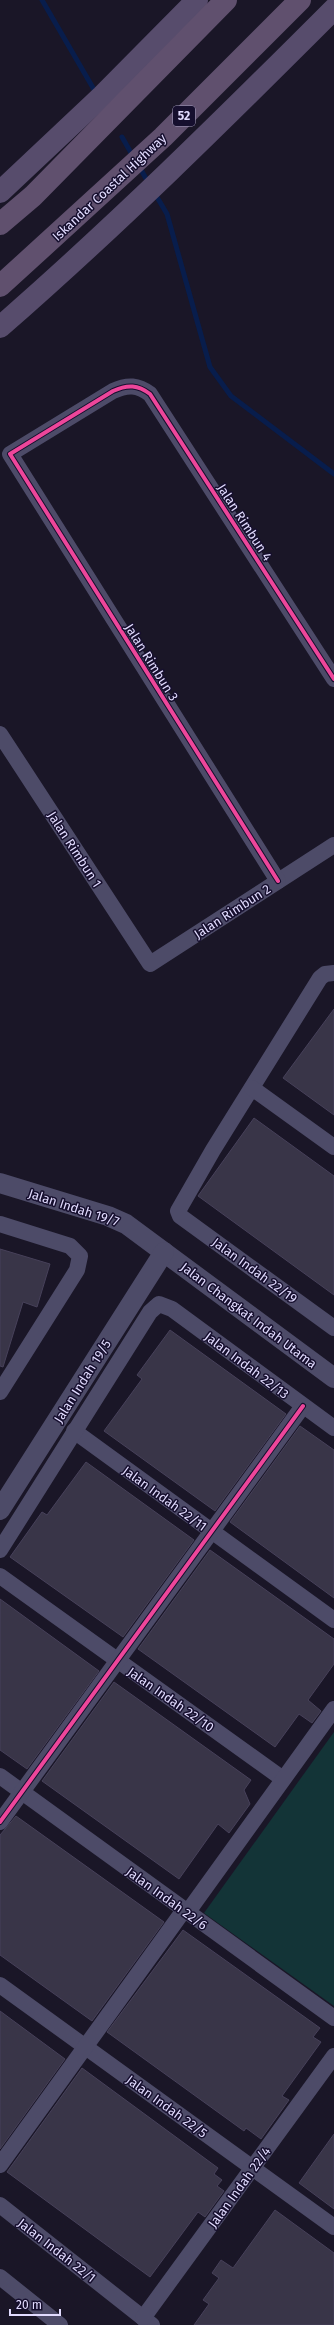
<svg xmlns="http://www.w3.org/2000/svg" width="334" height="2325" font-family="'Fira Sans',sans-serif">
  <rect width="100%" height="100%" fill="#1a1627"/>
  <!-- green -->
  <path fill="#133437" d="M334 1732V2006L204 1913Z"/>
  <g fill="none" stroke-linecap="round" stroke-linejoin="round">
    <!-- stream -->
    <g stroke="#081d4c" stroke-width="5">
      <path d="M42 0 96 93"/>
      <path d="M122 137 134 158"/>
      <path d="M139 166 149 184"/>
      <path d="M154 192 167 214 210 367 231 396 334 474"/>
    </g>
  </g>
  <!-- building -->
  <g fill="#393548" stroke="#47415a">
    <path d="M334 1009V1115L283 1078Z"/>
    <path d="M254 1118 334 1176V1295L198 1196Z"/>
    <path d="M0 1249 50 1264 37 1307 23 1302 3 1367 0 1366Z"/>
    <path d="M170 1330 286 1414 215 1511 104 1431 142 1379 137 1375Z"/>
    <path d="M300 1426 334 1450V1598L230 1522Z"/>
    <path d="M86 1462 194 1540 123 1637 10 1557 42 1512 47 1515Z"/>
    <path d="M210 1550 334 1639V1664L308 1700 321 1711 312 1723 299 1714 275 1747 138 1649Z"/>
    <path d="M0 1599 99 1671 27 1769 0 1750Z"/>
    <path d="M114 1682 251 1780 244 1790 250 1804 229 1833 218 1824 179 1879 42 1781Z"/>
    <path d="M16 1816 164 1922 92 2021 0 1955V1835Z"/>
    <path d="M183 1930 320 2028 313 2037 321 2042 282 2096 289 2100 261 2139 246 2128 244 2131 107 2032Z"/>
    <path d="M0 2011 65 2059 0 2149Z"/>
    <path d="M82 2068 218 2168 214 2174 222 2180 217 2186 224 2191 205 2217 198 2212 150 2277 7 2172Z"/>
    <path d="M334 2134V2209L299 2183Z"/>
    <path d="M275 2210 334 2253V2325H194L209 2304 203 2300 219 2278 212 2273 221 2260 233 2268Z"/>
  </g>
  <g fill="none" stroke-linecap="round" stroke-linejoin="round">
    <!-- minor -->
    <g stroke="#4d4b68" stroke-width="16">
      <path d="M0 734 150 964 334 845"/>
      <path d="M278 881 10 454 113 391C128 384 138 385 150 394L334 679"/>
      <path d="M334 973 325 974 320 978 213 1150 178 1211 180 1216 334 1328"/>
      <path d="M252 1088 334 1147"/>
      <path d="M0 1224 70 1246 80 1256 77 1270 0 1392"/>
      <path d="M74 1431 334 1620"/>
      <path d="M0 1550 150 1312 159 1304 172 1309 334 1428"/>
      <path d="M0 1576 283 1779"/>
      <path d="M0 1776 334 2018"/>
      <path d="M0 1822 303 1406"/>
      <path d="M187 1913 334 1709"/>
      <path d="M0 1985 334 2227"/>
      <path d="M0 2165 184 1910"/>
      <path d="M0 2205 152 2325"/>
      <path d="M0 2277 60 2325"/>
      <path d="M143 2318 334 2056"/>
    </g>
    <!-- tertiary -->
    <g stroke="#4d4b68" stroke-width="20">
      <path d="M0 1183 108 1216 126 1224 334 1378"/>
      <path d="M0 1510 164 1252"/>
    </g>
    <!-- primary -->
    <g stroke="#574c6c" stroke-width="22">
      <path d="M0 192 102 96 197 0"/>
      <path d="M0 327C116 226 225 118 334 9"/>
    </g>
    <!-- trunk -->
    <g stroke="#60506e" stroke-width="22">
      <path d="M0 224 33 196 226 0"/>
      <path d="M0 286 163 137 300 0"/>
    </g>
    <defs>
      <g id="cycleway">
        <path d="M278 881 10 454 113 391C128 384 138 385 150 394L334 679"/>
        <path d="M0 1822 303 1406"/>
      </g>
    </defs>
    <!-- cycleway casing -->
    <use href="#cycleway" stroke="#160f2e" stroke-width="6"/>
    <!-- cycleway -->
    <use href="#cycleway" stroke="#ed469a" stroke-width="4"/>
  </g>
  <g text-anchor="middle" stroke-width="3" stroke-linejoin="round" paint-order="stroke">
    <!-- shield labels -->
    <rect fill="#160f2e" stroke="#a59ec0" stroke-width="1" x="173" y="106" width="22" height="20" rx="3"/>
    <g font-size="12" font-weight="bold" fill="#e2dcff">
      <text x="184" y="120">52</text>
    </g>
    <!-- street labels -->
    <g font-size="13" fill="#e2dcff" stroke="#160f2e">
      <text transform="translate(109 187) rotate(-43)" y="5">Iskandar Coastal Highway</text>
      <text transform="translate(245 522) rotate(57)" y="5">Jalan Rimbun 4</text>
      <text transform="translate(152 662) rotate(58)" y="5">Jalan Rimbun 3</text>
      <text transform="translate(75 849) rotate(57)" y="5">Jalan Rimbun 1</text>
      <text transform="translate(232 911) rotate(-33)" y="5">Jalan Rimbun 2</text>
      <text transform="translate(74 1207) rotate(18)" y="5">Jalan Indah 19/7</text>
      <text transform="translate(255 1270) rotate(36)" y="5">Jalan Indah 22/19</text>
      <text transform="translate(249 1315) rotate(37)" y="5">Jalan Changkat Indah Utama</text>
      <text transform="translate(247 1365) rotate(37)" y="5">Jalan Indah 22/13</text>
      <text transform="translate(82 1381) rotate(-58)" y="5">Jalan Indah 19/5</text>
      <text transform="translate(165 1498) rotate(36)" y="5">Jalan Indah 22/11</text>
      <text transform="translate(171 1699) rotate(35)" y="5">Jalan Indah 22/10</text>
      <text transform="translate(167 1898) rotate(36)" y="5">Jalan Indah 22/6</text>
      <text transform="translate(167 2106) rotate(36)" y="5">Jalan Indah 22/5</text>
      <text transform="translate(239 2187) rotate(-54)" y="5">Jalan Indah 22/4</text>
      <text transform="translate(57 2250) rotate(38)" y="5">Jalan Indah 22/1</text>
    </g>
  </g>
  <!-- scale -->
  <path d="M10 2309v6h50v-6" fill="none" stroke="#e2dcff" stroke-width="2"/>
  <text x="16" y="2309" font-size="12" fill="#e2dcff" stroke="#160f2e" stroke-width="3" paint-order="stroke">20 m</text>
</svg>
